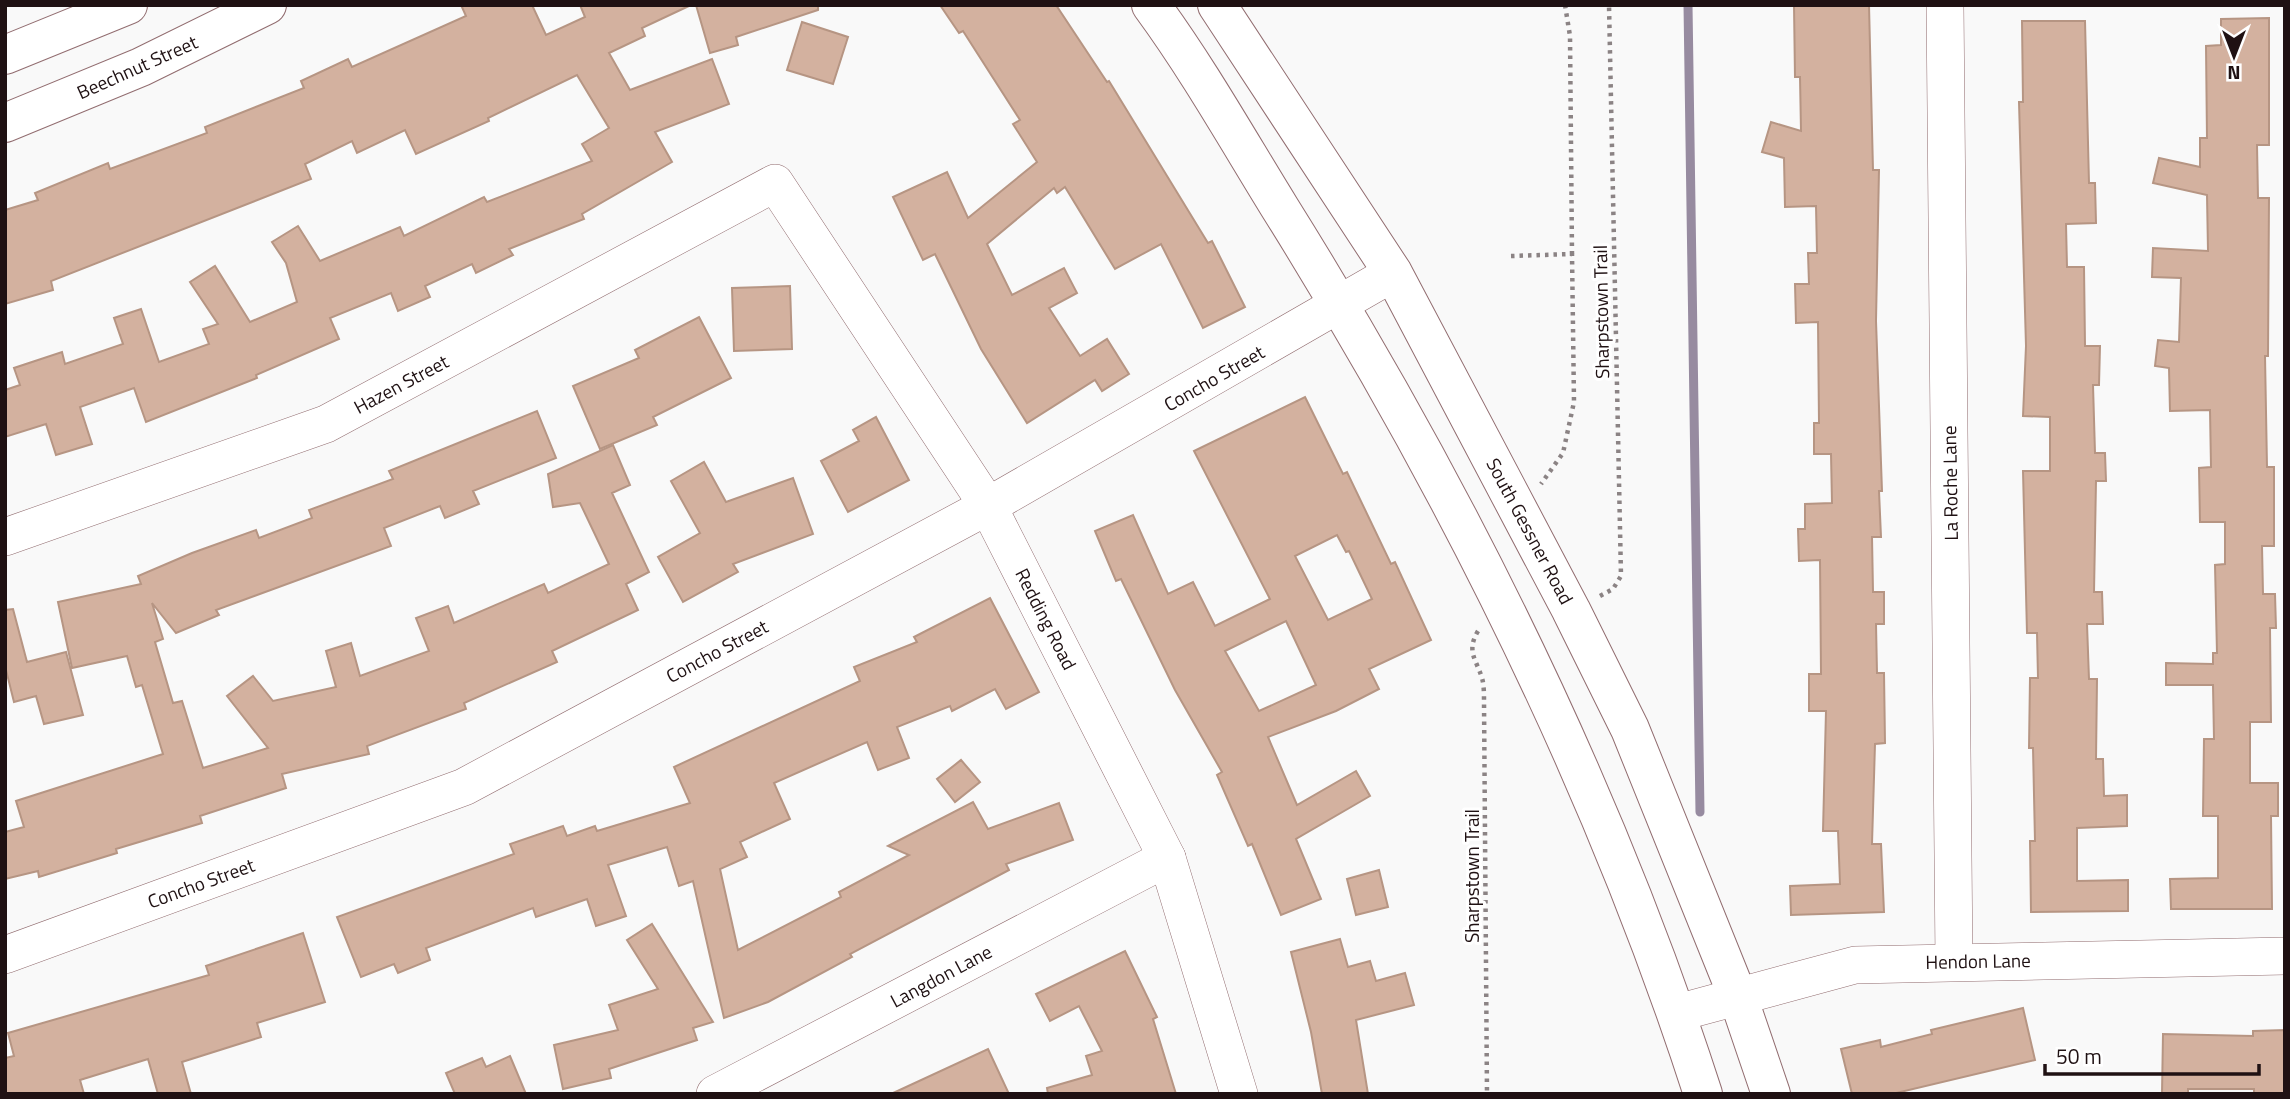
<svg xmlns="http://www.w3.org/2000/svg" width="2290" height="1099" font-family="'Titillium Web',sans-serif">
  <rect width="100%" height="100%" fill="#f9f9f9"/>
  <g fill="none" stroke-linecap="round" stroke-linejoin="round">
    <!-- stream -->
    <path stroke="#978ba0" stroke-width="9" d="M1688 5 1700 812"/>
  </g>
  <!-- building -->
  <g fill="#d3b19f" stroke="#b69583" stroke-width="2" fill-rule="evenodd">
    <path d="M461 5H532L546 35 585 17 580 5H691L642 28 645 36 609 53 630 90 712 59 729 104 655 132 672 162 582 214 584 219 509 249 513 255 476 273 472 264 425 286 430 297 398 311 391 293 330 318 339 339 256 375 257 378 146 422 134 388 80 407 92 444 56 455 46 424 5 437V390L20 385 14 368 62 352 65 364 123 344 114 318 141 309 159 362 209 344 203 329 218 324 190 282 215 266 250 322 297 302 286 263 272 242 298 226 320 261 400 227 404 236 484 197 487 202 592 161 582 144 609 128 577 75 488 118 489 121 416 154 405 130 357 153 352 141 305 164 311 179 51 281 53 290 5 304V210L38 200 35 193 108 163 110 169 207 133 205 127 304 88 301 81 348 59 352 67 466 16Z"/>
    <path d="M696 5H818V10L736 37 738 45 710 53Z"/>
    <path d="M940 5H1056L1107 82 1109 81 1208 243 1212 241 1245 307 1203 328 1161 244 1115 269 1065 187 1057 193 1054 188 987 244 1012 295 1064 268 1077 293 1049 308 1080 356 1107 339 1129 374 1102 391 1095 380 1027 423 981 349 935 254 923 260 893 197 947 172 968 218 1037 162 1013 124 1020 120 963 31 959 33Z"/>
    <path d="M1794 5H1869L1873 170H1879L1876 321 1882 491H1879L1881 537H1872L1873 592H1884V624H1876L1877 673H1884L1885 743 1875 744 1872 844H1881L1884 912 1791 915 1790 886 1840 884 1838 831H1823L1826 711H1809V674H1821L1820 560 1799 561 1798 529H1805V504L1832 503 1831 454H1814V423H1819L1818 322 1796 323 1795 284H1809L1808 253H1817L1816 206 1785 207 1784 158 1762 152 1771 122 1801 131 1800 77H1795Z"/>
    <path d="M2269 18V145H2257L2258 198H2269L2268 356H2265L2267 467H2274V546H2262L2263 594H2275L2276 628H2270L2271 722H2250V783H2278V816H2271L2272 909H2171L2170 879 2218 878V816H2203L2204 739H2214L2213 685H2166V663L2213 664V653H2217L2215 565 2225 564V522H2200L2199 468 2211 467 2210 410 2170 411 2169 368 2155 366 2158 340 2179 342 2181 278 2152 277 2153 248 2208 251 2207 195 2153 183 2159 158 2200 167V138H2207L2206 46 2221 45V19Z"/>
    <path d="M2022 21H2085L2089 183H2095L2096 223 2066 224 2067 267H2084L2085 346H2100L2099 385H2093L2095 453H2105L2106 481H2096L2094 592H2102L2103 624H2087L2089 679H2097L2096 759H2103L2104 796 2127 795V826L2077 828V881L2128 880V911L2031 912 2030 841H2035L2033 748H2029L2030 678H2038L2037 633H2027L2023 471H2050V417L2023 416 2026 346 2019 102H2023Z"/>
    <path d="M802 22 848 37 833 84 787 70Z"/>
    <path d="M790 286 792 349 734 351 732 288Z"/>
    <path d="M699 317 731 378 653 417 657 425 600 449 573 386 639 358 635 350Z"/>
    <path d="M1305 397 1343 474 1347 472 1391 564 1395 562 1431 640 1369 669 1379 689 1336 711 1268 737 1297 805 1356 771 1370 796 1296 839 1321 899 1281 915 1252 844 1248 846 1217 775 1222 772 1175 690 1121 579 1116 581 1095 531 1133 515 1168 594 1193 582 1215 626 1270 599 1194 451ZM1337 535 1346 552 1349 551 1372 599 1328 620 1295 556ZM1286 621 1316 685 1259 711 1225 651Z"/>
    <path d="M537 411 556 458 473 491 479 504 445 518 440 506 384 528 391 546 216 610 219 615 176 633 152 603 163 639 155 642 173 703 182 701 203 768 268 748 227 696 253 676 273 701 336 687 326 651 351 643 360 676 429 651 416 618 448 606 454 623 544 584 548 593 609 564 580 503 553 507 548 474 613 445 630 485 612 493 649 572 626 584 638 610 552 651 557 662 464 703 466 709 367 746 369 754 282 774 286 788 200 816 202 823 116 849 117 853 39 877 38 871 5 879V832L24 827 16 801 163 754 142 685 136 687 127 656 72 668 58 602 141 584 138 576 192 553 256 530 259 538 312 518 309 510 393 479 389 471Z"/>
    <path d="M876 417 909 480 848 512 821 461 859 441 853 430Z"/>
    <path d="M704 462 726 502 793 478 813 534 733 564 738 572 683 602 658 557 700 533 671 481Z"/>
    <path d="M990 598 1039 692 1006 709 995 689 952 711 950 706 897 727 909 758 878 770 867 742 774 783 790 819 740 842 747 857 720 869 738 950 841 897 839 892 909 855 888 846 973 802 988 829 1059 803 1073 840 1006 864 1009 870 850 954 852 957 768 1002 724 1018 693 881 679 886 667 847 608 865 626 916 596 926 587 899 536 917 533 908 426 948 430 960 398 973 394 964 361 977 337 917 514 854 510 844 563 826 567 836 595 826 597 831 690 803 674 767 860 681 854 667 917 642 914 637Z"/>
    <path d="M13 609 27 662 66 652 83 715 44 724 36 696 14 702 5 666V610Z"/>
    <path d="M961 760 980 782 955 802 937 779Z"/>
    <path d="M1379 870 1388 907 1356 915 1347 879Z"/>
    <path d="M652 924 713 1022 693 1028 697 1040 609 1069 611 1078 563 1089 554 1045 618 1030 609 1005 658 989 627 940Z"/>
    <path d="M303 933 325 1002 257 1023 261 1037 182 1062 191 1094H158L148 1059 80 1080 84 1094H5V1058L14 1056 8 1033 209 975 206 966Z"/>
    <path d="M1340 939 1348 967 1370 961 1376 981 1405 973 1414 1005 1356 1020 1368 1094H1322L1311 1032 1291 952Z"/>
    <path d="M1125 951 1157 1017 1153 1019 1176 1094H1048L1047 1088 1092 1075 1086 1056 1102 1051 1079 1006 1050 1021 1036 994Z"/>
    <path d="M2023 1008 2035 1060 1892 1094H1852L1841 1049 1880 1040 1881 1047 1932 1034 1931 1030Z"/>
    <path d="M2285 1030V1094H2254V1089H2188V1094H2162L2163 1034 2253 1036V1031Z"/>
    <path d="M988 1049 1009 1094H891Z"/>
    <path d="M510 1056 526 1094H455L446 1073 482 1058 486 1067Z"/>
  </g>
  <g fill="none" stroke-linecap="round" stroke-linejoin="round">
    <defs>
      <g id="minor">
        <path d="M1945 5 1954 961"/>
        <path d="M5 537 326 424 775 183 988 506 1167 858 1239 1094"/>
        <path d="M5 955 464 787 988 506 1393 273"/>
        <path d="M1677 1013 1855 965 2285 956"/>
        <path d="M715 1094 1167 858"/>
      </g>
      <g id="major">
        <path d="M1151 5C1198 69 1238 140 1280 208 1452 483 1603 784 1703 1094"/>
        <path d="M1217 5 1393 273 1571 610 1630 729 1738 997 1771 1094"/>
        <path d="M5 55 128 5"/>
        <path d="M5 123 141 67 267 5"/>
      </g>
    </defs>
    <!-- minor casing -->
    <use href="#minor" stroke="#926d70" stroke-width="38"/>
    <!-- major casing -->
    <use href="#major" stroke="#926d70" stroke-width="40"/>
    <!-- path -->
    <g stroke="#8b8384" stroke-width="4.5" stroke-dasharray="3.5 5" stroke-linecap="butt">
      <path d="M1565 5 1570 36 1572 254"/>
      <path d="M1511 256 1572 254 1574 402 1563 453 1541 484"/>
      <path d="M1600 596 1613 589 1621 576 1609 5"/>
      <path d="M1478 631C1466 651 1476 659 1482 678 1484 685 1484 694 1484 701L1487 1094"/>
    </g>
    <!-- minor -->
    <use href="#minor" stroke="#fff" stroke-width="37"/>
    <!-- major -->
    <use href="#major" stroke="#fff" stroke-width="38"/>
  </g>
  <g text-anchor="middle" stroke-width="6" stroke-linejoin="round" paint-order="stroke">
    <!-- street labels -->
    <g font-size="19" fill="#1f1113" stroke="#fff">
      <text transform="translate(137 67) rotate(-24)" y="7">Beechnut Street</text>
      <text transform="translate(1601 312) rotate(-91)" y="7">Sharpstown Trail</text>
      <text transform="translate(1214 378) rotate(-30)" y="7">Concho Street</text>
      <text transform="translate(401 384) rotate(-28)" y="7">Hazen Street</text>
      <text transform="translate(1950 483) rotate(-91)" y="7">La Roche Lane</text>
      <text transform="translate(1530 531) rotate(62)" y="7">South Gessner Road</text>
      <text transform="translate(1046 619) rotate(63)" y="7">Redding Road</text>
      <text transform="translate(717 651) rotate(-28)" y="7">Concho Street</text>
      <text transform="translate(1472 876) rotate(-90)" y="7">Sharpstown Trail</text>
      <text transform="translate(201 883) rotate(-20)" y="7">Concho Street</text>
      <text transform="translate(1978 961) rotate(-1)" y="7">Hendon Lane</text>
      <text transform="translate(941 976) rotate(-28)" y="7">Langdon Lane</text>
    </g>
  </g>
  <!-- border -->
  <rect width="2290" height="1099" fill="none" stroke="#1f1113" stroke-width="14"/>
  <!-- north arrow -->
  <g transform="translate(2234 56) rotate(180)" stroke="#ffffff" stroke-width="5" paint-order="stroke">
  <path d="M0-5L12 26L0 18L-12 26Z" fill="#1f1113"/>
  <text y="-10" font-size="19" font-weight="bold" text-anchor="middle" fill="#1f1113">N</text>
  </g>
  <!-- scale -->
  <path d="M2045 1064v10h214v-10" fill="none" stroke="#1f1113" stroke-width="3.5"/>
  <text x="2056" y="1064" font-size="21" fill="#1f1113" stroke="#ffffff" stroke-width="5" paint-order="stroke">50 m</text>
</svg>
